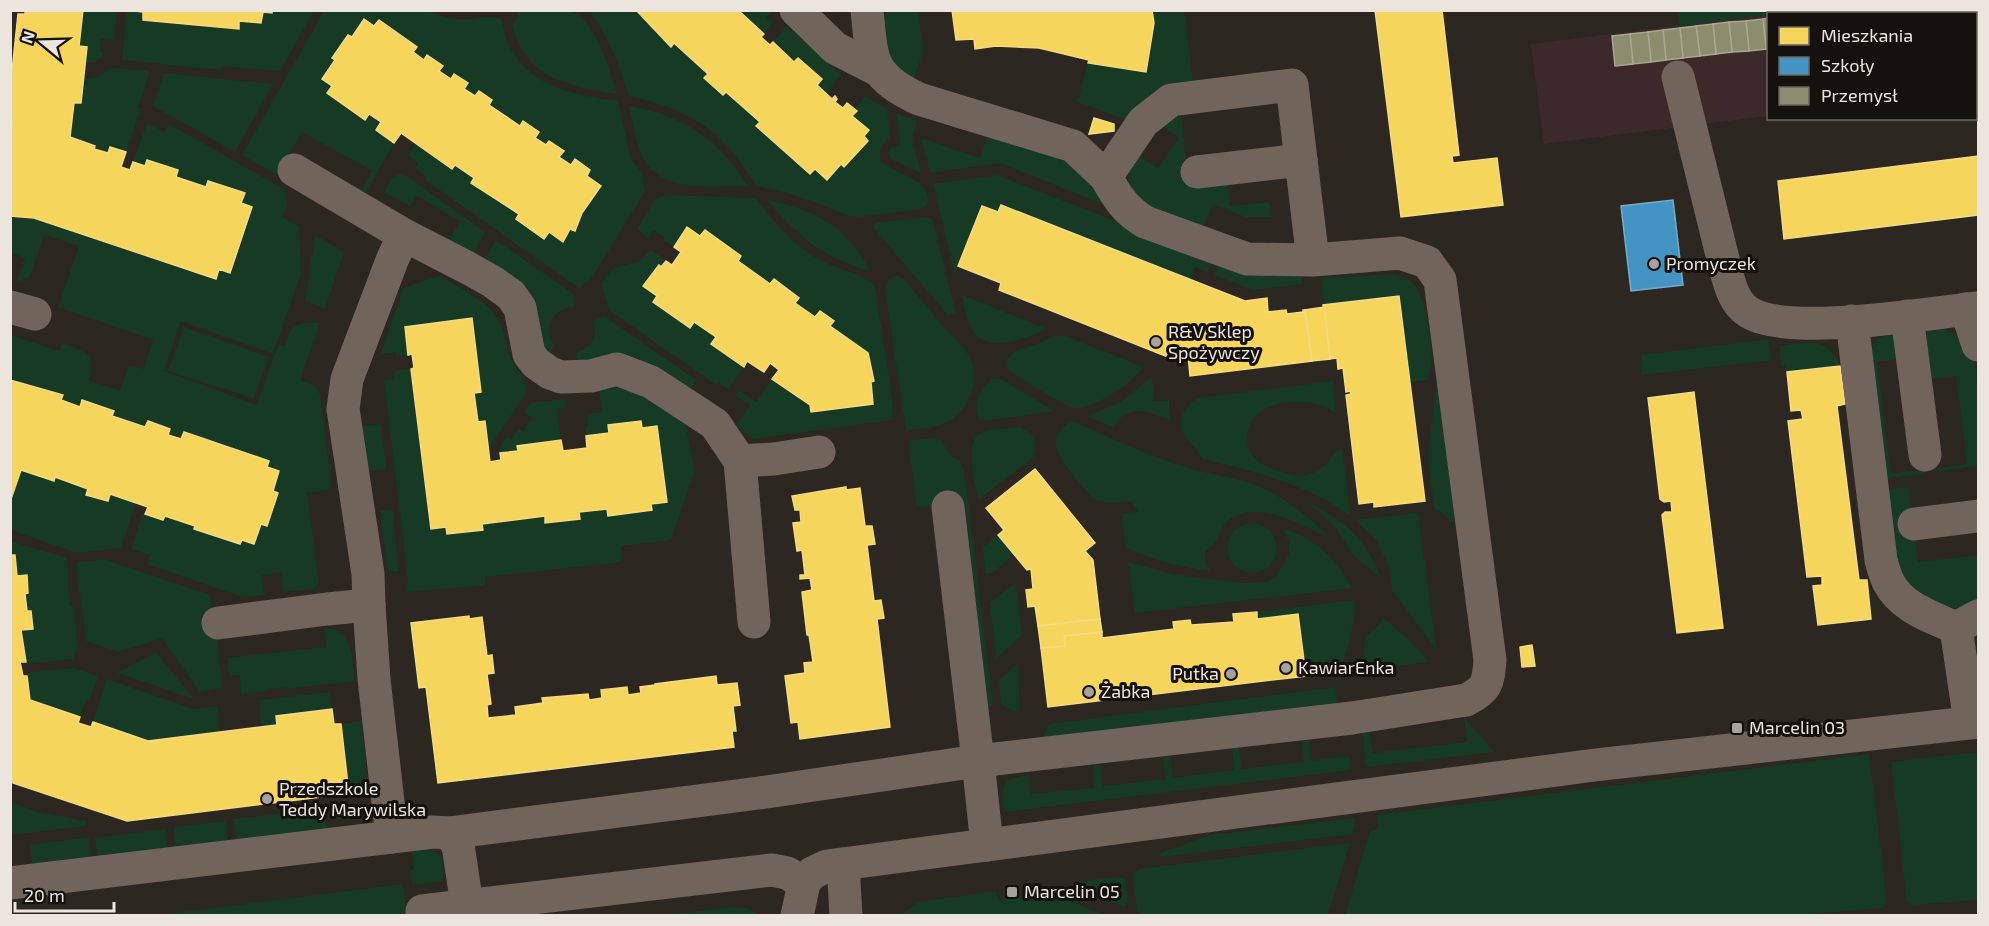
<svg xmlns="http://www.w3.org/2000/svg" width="1989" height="926" font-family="'Exo 2',sans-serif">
  <rect width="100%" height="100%" fill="#2c2721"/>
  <!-- industrial -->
  <g fill="#3c2a2b">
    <path d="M1800 10 1978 11V90L1976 91V14H1776Z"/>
    <path d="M1768 14V116L1544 144 1531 44Z"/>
  </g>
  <!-- green -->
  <g fill="#163a24">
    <path d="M83 11H117L114 40 101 39 100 51 104 52 102 57 93 63 86 62 87 47 79 46Z"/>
    <path d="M127 11 143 12 144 20 238 29 239 21 261 23 263 12 314 11 280 71 222 66 220 70 122 60Z"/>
    <path d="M324 11H429C441 17 453 20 467 19 478 19 490 14 501 19 504 28 505 38 509 46 531 88 576 95 618 101L630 156 642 174 645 192 591 279 579 288 425 180 427 177 415 168 418 163 408 155 415 144 452 169 455 165 474 178 471 183 519 214 516 220 544 238 549 232 570 229 575 231 582 213 601 186 587 176 590 170 575 159 571 165 559 157 564 151 549 141 546 145 535 138 539 131 523 121 520 126 489 105 492 100 480 91 475 96 464 89 467 83 455 74 451 79 439 71 443 65 428 55 424 60 413 52 416 47 379 20 374 26 352 37 322 79 332 86 327 94 365 120 369 114 381 122 376 130 394 143 364 195 360 193 372 171 302 132 277 175 242 155Z"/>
    <path d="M515 11C524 10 564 8 570 11 595 19 611 72 617 94 568 86 525 79 512 24L519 17Z"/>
    <path d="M590 11H636L654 27 652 29 671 46 674 43 708 74 704 78 723 95 726 92 760 122 757 126 827 180 841 164 844 167 868 141 864 136 868 130 852 116 857 112 855 109 865 96 887 109 890 138C881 144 878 150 881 161 894 174 935 180 927 205L921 209 858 217 846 215 826 206 788 193 757 186C747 173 738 157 726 145 701 117 665 104 629 96 619 65 609 38 590 11Z"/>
    <path d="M738 11H772L766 17 773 23 764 34Z"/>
    <path d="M881 11H918L923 51 913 82 908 80 886 54Z"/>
    <path d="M1152 11H1184L1193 84 1130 121 1077 102 1088 63 1146 72 1154 23Z"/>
    <path d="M1678 11V10L1800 11 1679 26Z"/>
    <path d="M787 26 841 75 826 93 817 85 798 58 794 62 773 42Z"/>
    <path d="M110 68 150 71 138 107 141 108 126 152 110 147 108 153 94 149 95 146 70 137 74 103H81L84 79 100 76Z"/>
    <path d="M164 73 273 84 235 152 153 106Z"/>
    <path d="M629 106C685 116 717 138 748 186 713 186 660 194 642 156 635 141 633 122 629 106Z"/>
    <path d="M896 113 917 121 912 139 921 173 891 159 888 153 890 149 900 144Z"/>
    <path d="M1181 114 1188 185 1228 183 1230 206 1269 202 1271 217H1245L1213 204 1203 228C1181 219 1124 205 1129 172 1130 166 1135 160 1138 155L1158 168 1179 138 1159 124Z"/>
    <path d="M147 123 165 132 169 124 284 189 288 206 282 217 299 226 301 273 273 354 181 321 164 371 257 405 274 355 279 344 284 346C287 341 288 335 290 331 296 322 311 322 320 323L300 380 314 385 320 394 332 485 327 490 307 493 318 579V584L314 589 283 592 281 572 262 575 264 595 242 597 147 564 150 555 131 549 142 513 163 520 165 516 195 526 194 529 240 544 242 540 254 544 261 524 267 525 278 493 273 491 279 471 184 432 181 439 168 435 169 428 148 421 145 427 112 416 114 411 82 400 80 407 61 400 63 395 11 380V335L59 351 62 343C85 352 96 352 89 380L120 391 129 365 144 369 153 340 58 307 79 246 44 235 31 274 28 278 17 282 25 258 11 253V216L34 218 215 279 219 269 230 272 252 207 241 203 244 193 208 181 206 187 176 177 177 170 148 160 145 166 133 162Z"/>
    <path d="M988 136C1015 145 1071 157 1089 178 1095 185 1098 196 1102 204L1000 163 930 173 921 138 980 158Z"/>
    <path d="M399 174 406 176 485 232 472 256 448 242 460 221 417 196 410 206 384 192 392 178Z"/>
    <path d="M997 175 1213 259 1207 272 1195 267 1190 280 982 206 955 274 933 184Z"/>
    <path d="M667 195 755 198C776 224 794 247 824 262 840 270 862 273 875 286L892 399 893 420 753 439 736 426 750 405 735 395 739 390 756 402 772 379 810 405 873 382 868 353 830 326 833 320 820 311 815 317 795 303 799 297 774 280 770 284 738 261 741 256 705 230 700 236 687 228 674 247 663 240 664 237 654 230 648 238 638 230V227L654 201 657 198Z"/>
    <path d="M767 200C816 210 846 226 870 271 823 258 797 236 767 200Z"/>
    <path d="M926 217 932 219 956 314 948 315 873 227 876 223Z"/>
    <path d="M315 235 344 252 325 309 305 301Z"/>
    <path d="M496 240 575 295 574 307C554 307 541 330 555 345L549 354 483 262Z"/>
    <path d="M651 250 666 261 661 267 658 265 644 286 657 296 653 302 690 327 694 322 716 337 711 345 744 367 728 389 718 383 716 385 609 310 601 284 613 268 638 262Z"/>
    <path d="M1221 262 1301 270 1302 284 1253 290 1214 275Z"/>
    <path d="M1393 274C1423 278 1425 309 1429 333 1430 341 1432 350 1432 357 1432 365 1429 373 1428 380L1410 382 1399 296 1323 305 1321 278Z"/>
    <path d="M897 275 904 279C916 293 927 308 939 322 949 334 963 343 970 358 983 386 964 420 934 427 925 429 915 429 906 430L885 289C887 282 889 277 897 275Z"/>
    <path d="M439 276C460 288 489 300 500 323 506 336 506 350 513 363 519 374 531 382 525 395L488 449 478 422 474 393 472 318 405 327 408 355 396 356V352L381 354 403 288Z"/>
    <path d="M962 295 1045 328V330C1022 340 981 357 969 323 965 314 964 304 962 295Z"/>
    <path d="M604 316 696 380 689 391 577 364 576 352C591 348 599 336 593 321Z"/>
    <path d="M184 327 269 357 254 398 168 371Z"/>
    <path d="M1937 327C1946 330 1955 333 1962 340 1986 363 1978 434 1978 466L1934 472 1935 468 1967 464 1956 376 1925 379 1926 337 1928 330Z"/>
    <path d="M1890 334 1895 336 1900 359 1877 362 1891 473 1923 470 1924 474 1885 478 1869 357C1873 344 1876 337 1890 334Z"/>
    <path d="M1053 336H1065L1143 367C1132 384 1094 409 1073 408 1065 407 1019 377 1009 371 1000 350 1026 349 1040 343 1044 341 1049 338 1053 336Z"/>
    <path d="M1768 339 1772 360 1642 375 1641 355Z"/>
    <path d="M1806 342C1823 342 1834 350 1840 366L1787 372 1785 365 1781 366 1779 346Z"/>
    <path d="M1439 362 1459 527 1434 507 1428 456Z"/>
    <path d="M411 369 432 529 446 527 447 534 482 530V524L545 516 546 523 580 519 579 512 607 509 608 516 651 504 657 426 642 428 640 421 609 425V433L586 436 585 427 588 426 587 414 602 412 599 388C638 384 654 402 685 423L695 470 671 540 621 546 622 562 485 577V585L407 592 408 579 384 380 394 379V371Z"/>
    <path d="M1152 377 1154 401H1169L1170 420C1150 412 1125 402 1114 428L1087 416 1119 403Z"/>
    <path d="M1000 378 1054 411 985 421 979 419C971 405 981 389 991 379Z"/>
    <path d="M1333 381 1336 413C1330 410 1323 405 1316 404 1299 400 1277 401 1262 411 1247 420 1243 440 1252 455 1256 463 1270 468 1279 471 1288 474 1301 477 1310 474 1324 470 1332 455 1342 447L1350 511 1349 515C1303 483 1256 472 1203 459 1199 452 1184 437 1182 431 1178 418 1186 403 1199 398Z"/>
    <path d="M565 399 566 408 557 409 561 440 518 446V451L500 453 499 447 507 437 511 439 519 429 523 431 532 418 524 412 530 403Z"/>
    <path d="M1071 420C1108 437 1146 455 1185 467 1205 473 1225 476 1244 481 1277 491 1307 514 1331 539 1303 526 1253 495 1226 523 1221 528 1221 533 1217 539 1215 544 1209 548 1205 552V562L1211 571C1180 567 1153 561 1125 547L1122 514 1138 511 1130 501 1114 503 1094 500C1084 487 1051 455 1056 439 1058 431 1065 426 1071 420Z"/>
    <path d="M381 424 386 469 363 472 357 427Z"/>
    <path d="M1020 427C1034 435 1039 442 1033 458L980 498 977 495C975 479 963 440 982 432 993 428 1008 429 1020 427Z"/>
    <path d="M933 438 941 440 951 456 959 460 964 469 993 706 988 707 965 504 916 507 909 440Z"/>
    <path d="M21 470 53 481 55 477 88 489 87 495 107 501 110 494 136 503 121 548 76 553 11 530V502Z"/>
    <path d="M1909 487 1918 562 1978 555V602C1937 617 1929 601 1899 576L1885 489Z"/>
    <path d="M1303 499C1344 523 1362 531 1381 578L1353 555 1336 528 1325 517Z"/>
    <path d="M392 510 399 571 388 572 380 511Z"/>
    <path d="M1418 513 1436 649 1392 590 1389 567 1376 539 1355 520Z"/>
    <circle cx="1252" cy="548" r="25"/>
    <path d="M1283 528C1316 539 1336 558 1352 588L1135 613 1128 562 1177 575 1243 583 1267 582 1277 575 1289 554V542Z"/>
    <path d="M998 535 1014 554 992 573H985L983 547Z"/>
    <path d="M10 541 67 558 70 606H73L78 646 73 659 26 664 21 630 33 628 31 611H27L25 594 28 593 27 576H17L15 555H11Z"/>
    <path d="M104 559 210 595 223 688 200 692 162 638 118 652 86 641 76 563Z"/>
    <path d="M1015 583 1022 635 996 659 990 602Z"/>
    <path d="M1354 600C1355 625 1348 650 1339 673L1306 676 1298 614 1257 619V612Z"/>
    <path d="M1383 618 1406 637 1429 662 1362 670 1365 637 1378 626Z"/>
    <path d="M324 628C354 628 352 659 355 681L286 689V687L268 689 267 691 241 694 240 675 229 676 227 658 326 647Z"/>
    <path d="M156 652 194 699 117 673Z"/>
    <path d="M1018 663 1020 711 1016 712 1001 705 999 680Z"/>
    <path d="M74 668 98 676 89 701 86 700 80 717 30 700 27 673Z"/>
    <path d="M107 679 193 709 217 706 220 732 148 741 93 722Z"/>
    <path d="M1335 687 1338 706 1041 742 1049 724Z"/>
    <path d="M329 692 332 709 276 716 277 725 261 727 259 700Z"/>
    <path d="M1464 717 1494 752 1366 767 1362 729 1369 728 1373 753 1467 742Z"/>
    <path d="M361 721 368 783 348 785 341 724Z"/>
    <path d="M1309 739 1311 761 1349 756 1351 770 1004 812C1001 798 1001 791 1008 780L1029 774 1031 794 1094 788 1093 766 1100 765 1103 786 1165 779 1163 757 1171 756 1173 778 1234 770 1232 748H1239L1242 769 1304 762 1302 740Z"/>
    <path d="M1978 752V900L1912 905 1907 901 1891 762Z"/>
    <path d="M1869 754 1887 902 1883 908 1786 916 1345 915 1370 831 1378 828 1376 815Z"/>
    <path d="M11 802 33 811 86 821V826L11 835Z"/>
    <path d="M318 810 330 831 237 842 233 819Z"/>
    <path d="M1355 818V825L1353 834 1161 857 1160 853 1210 835Z"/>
    <path d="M225 821 228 843 176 849 174 827Z"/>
    <path d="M165 829 167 850 98 859 95 838Z"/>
    <path d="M89 837 91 860 33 868 30 845Z"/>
    <path d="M1350 843 1328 915 1145 916 1137 912 1133 874 1139 869Z"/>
    <path d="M411 847C436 848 448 854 442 881L412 885 410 870H414Z"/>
    <path d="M1119 877 1125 879 1128 903 1124 907 1073 885 1075 882Z"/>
    <path d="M403 884 407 915 151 916Z"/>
    <path d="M996 891 998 900 1051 893 1104 915H900L919 902Z"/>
    <path d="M734 907 748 908 759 915H664Z"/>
  </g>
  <!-- homes -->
  <g fill="#f6d55c" stroke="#f3da83" stroke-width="1.5">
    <path d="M25 10H83L79 46 87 47 81 103H74L70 137 95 146 94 149 108 153 110 147 126 152 121 167 130 170 133 162 145 166 147 160 178 170 176 177 206 187 208 181 245 193 241 203 252 207 230 273 219 269 216 279 34 218 10 216V143L13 119 10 118V90L18 14H25Z"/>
    <path d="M126 10H272V13L263 12 261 23 239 21V29L143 20V12Z"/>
    <path d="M636 10H738L764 34 761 37 770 45 773 42 794 62 798 58 822 79 817 85 832 99 835 96 837 99 835 102 843 108 847 103 857 111 852 116 869 130 864 136 868 141 844 167 841 164 827 180 815 169 810 174 756 126 760 122 726 92 723 95 704 78 708 74 674 43 671 47Z"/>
    <path d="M952 10H1152L1154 23 1146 72 1088 63 1089 60 1039 48 996 46 975 49 974 39 956 40Z"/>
    <path d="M1375 10H1442L1459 155 1452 156 1453 163 1497 158 1503 205 1401 217Z"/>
    <path d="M364 19 374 26 379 20 417 47 413 52 424 60 427 55 443 66 439 71 451 79 454 74 468 83 464 89 475 96 479 91 492 100 489 105 520 126 523 121 539 132 535 138 546 145 549 141 564 151 559 157 571 165 575 159 590 170 587 176 601 186 582 213 575 231 570 229 563 242 549 232 544 239 516 219 519 214 471 183 474 178 455 165 452 169 401 133 394 143 376 130 381 122 369 114 365 120 327 93 332 86 322 79 335 60 332 58 348 35 352 37Z"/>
    <path d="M1094 118 1114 124V131L1089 134Z"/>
    <path d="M1978 156V215L1784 239 1778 181Z"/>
    <path d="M1001 205 1245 301 1267 298 1268 312 1286 310 1287 314 1303 312V310H1305L1312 361 1190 376 1188 356 1171 350 1168 357 999 290 1001 283 958 266 982 206 998 212Z"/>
    <path d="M687 227 700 236 705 230 741 256 738 261 770 284 774 279 799 298 795 303 815 317 820 311 834 321 830 326 868 353 874 381 871 382 873 404 811 412 810 405 772 379 779 370 770 363 764 372 747 361 744 367 711 344 716 337 694 322 690 328 653 302 657 296 643 286 659 265 661 267 666 261 672 265 681 252 674 247Z"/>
    <path d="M1399 296 1425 501 1374 507V502L1359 504 1346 395 1351 394 1350 391 1346 392 1343 368 1338 369 1337 358 1330 359 1323 305Z"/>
    <path d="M1324 307 1330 359 1312 361 1305 310Z"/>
    <path d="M472 318 481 392 474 393 478 422 485 421 490 462 501 460 500 453 518 451 517 446 561 440 563 451 587 448 586 436 609 433 608 425 641 421 642 428 657 426 667 502 651 504 652 510 608 516 607 509 579 512 580 519 545 523V516L482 524 483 530 447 534 446 527 431 529 411 369 414 368 412 354 408 355 405 327Z"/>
    <path d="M1840 366 1845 404 1837 406 1859 580H1867L1871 619 1818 625 1813 586 1822 585V576L1807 577 1788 421 1803 419 1801 410 1791 411 1787 372Z"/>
    <path d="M10 380 63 395 61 400 80 407 82 400 114 411 112 416 145 427 148 421 170 429 168 435 181 439 184 432 269 461 267 467 279 471 273 491 278 493 267 526 261 524 254 544 242 540 240 544 194 529 195 526 165 516 163 520 145 514 148 507 110 494 108 501 86 495 88 489 55 477 54 481 21 470 10 502Z"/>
    <path d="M1694 392 1723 628 1677 633 1662 515 1665 512H1672L1671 501 1664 502 1660 499 1648 398Z"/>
    <path d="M1035 469 1095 543 1085 551 1093 560 1100 619 1038 626 1035 606 1028 607 1026 590 1033 589 1031 569 1027 570 998 535 1004 530 986 508Z"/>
    <path d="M846 487V490L860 488 865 526H872L875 544 867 545 874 601 881 600 884 618 877 619 890 727 800 739 798 722 791 723 785 676 805 673 804 663 813 662 809 635H807L802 592 812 590 810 578 800 579V575H805L802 550 797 551 793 523 801 522 800 510H795L792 496Z"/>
    <path d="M10 555H15L17 576 27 575 28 593 25 594 27 611H31L33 629 21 630 26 662H20L23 676H27L30 700 80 717 78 723 91 727 93 722 148 741 277 725 276 716 332 709 334 724H341L348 785 336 787 337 795 127 821 10 782Z"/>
    <path d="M1257 612V619L1298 614 1306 676 1048 707 1041 648 1065 646 1064 636 1102 632V638L1174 629 1173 622 1190 620 1191 625 1234 622 1233 614Z"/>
    <path d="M469 616V619L482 617 487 656 492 655 494 673 487 674 491 704 487 705 488 718 516 715 515 707 543 703 542 698 588 694 589 700 602 698 601 690 627 687 628 695 641 693 640 687 655 685V684L716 676 717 685 737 683 740 705 733 706 736 731H732L734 747 438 783 426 687 419 688 411 623Z"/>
    <path d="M1100 619 1102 632 1064 636 1065 646 1041 648 1038 626Z"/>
    <path d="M1532 645 1535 666 1522 667 1520 647Z"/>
  </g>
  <!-- schools -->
  <path fill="#4393c3" stroke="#75accb" stroke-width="1.5" d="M1673 200 1683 285 1631 291 1621 206Z"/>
  <!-- industry -->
  <g fill="#8c8c6e" stroke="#a8a790" stroke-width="1.5">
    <path d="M1768 18V48L1766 49 1763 19Z"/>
    <path d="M1763 19 1766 49 1749 51 1746 21Z"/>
    <path d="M1746 21 1749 51 1732 52 1729 22Z"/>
    <path d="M1729 22 1732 52 1716 54 1713 24Z"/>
    <path d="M1713 24 1716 54 1700 56 1696 26Z"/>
    <path d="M1696 26 1700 56 1683 58 1680 28Z"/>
    <path d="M1680 28 1683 58 1666 60 1663 30Z"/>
    <path d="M1663 30 1666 60 1651 62 1648 32Z"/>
    <path d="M1648 32 1651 62 1633 64 1630 34Z"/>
    <path d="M1630 34 1633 64 1615 66 1612 36Z"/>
  </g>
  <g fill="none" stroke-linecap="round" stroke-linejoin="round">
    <!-- minor -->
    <g stroke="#71645b" stroke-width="33">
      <path d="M796 10 835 48 878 70"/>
      <path d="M867 10C872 61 870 76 919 99L1073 146 1106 177"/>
      <path d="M1911 10 1912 14"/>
      <path d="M1976 37H1978"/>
      <path d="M1678 77 1726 271C1730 285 1734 302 1747 311 1784 338 1930 313 1978 308"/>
      <path d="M294 170 404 235"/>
      <path d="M1197 172 1301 160"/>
      <path d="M10 307 35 314"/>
      <path d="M1966 309 1978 345"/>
      <path d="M1907 316 1925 455"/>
      <path d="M1852 321 1881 560C1883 567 1885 576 1889 583 1902 608 1932 617 1956 628"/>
      <path d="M740 461 774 459 819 452"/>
      <path d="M1914 524 1978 516"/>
      <path d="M369 605 374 679 392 837"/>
      <path d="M218 623 327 609 369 605 368 574 343 409 347 379 393 258 404 235 470 269 493 282 511 295 520 308 529 354 536 363 550 373 561 377 591 376 617 369 651 382 715 424 740 461 754 622"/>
      <path d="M1970 722 1956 628 1978 616"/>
      <path d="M449 833 759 793 978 761 948 507"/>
      <path d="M987 845 978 761 1352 718 1466 700C1488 689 1488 683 1490 660L1440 280 1427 262 1400 253 1313 260 1292 85 1171 100 1143 122 1106 177C1117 197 1125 210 1145 222L1247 259 1313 260"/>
      <path d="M843 864 846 916"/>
      <path d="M10 883 433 832 449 833 458 845 467 905"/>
      <path d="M422 911 772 870 787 873 804 883"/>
      <path d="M797 916 804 883 812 873 827 866 1595 765 1978 722"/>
    </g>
  </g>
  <!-- markers -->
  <g fill="#a8a29c" stroke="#15110c" stroke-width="2">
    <circle cx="1654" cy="264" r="6"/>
    <circle cx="1156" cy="342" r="6"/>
    <circle cx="1286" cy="668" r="6"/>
    <circle cx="1231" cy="674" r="6"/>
    <circle cx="1089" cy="692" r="6"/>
    <rect x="1731" y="722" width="12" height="12" rx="3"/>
    <circle cx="267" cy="799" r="6"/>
    <rect x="1006" y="886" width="12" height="12" rx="3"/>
  </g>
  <g text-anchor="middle" stroke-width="6" stroke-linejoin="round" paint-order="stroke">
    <!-- poi labels -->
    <g font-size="18" fill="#ebe5de" stroke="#15110c" text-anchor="start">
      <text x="1666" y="270">Promyczek</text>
      <text x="1168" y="338">R&amp;V Sklep<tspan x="1168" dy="21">Spożywczy</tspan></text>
      <text x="1298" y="674">KawiarEnka</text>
      <text x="1219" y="680" text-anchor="end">Putka</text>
      <text x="1101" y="698">Żabka</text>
      <text x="1749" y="734">Marcelin 03</text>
      <text x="279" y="795">Przedszkole<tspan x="279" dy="21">Teddy Marywilska</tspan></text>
      <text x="1024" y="898">Marcelin 05</text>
    </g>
  </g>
  <!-- border -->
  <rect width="1989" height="926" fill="none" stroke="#ebe5de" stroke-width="24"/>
  <!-- legend -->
  <rect x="1767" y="12" width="210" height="108" fill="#15110c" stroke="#6b6660" stroke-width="1.5"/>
  <rect x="1779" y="27" width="30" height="18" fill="#f6d55c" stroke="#6b6660" stroke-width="1.5"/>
  <text x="1821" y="42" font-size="18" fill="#ebe5de">Mieszkania</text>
  <rect x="1779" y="57" width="30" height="18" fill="#4393c3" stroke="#6b6660" stroke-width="1.5"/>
  <text x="1821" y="72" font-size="18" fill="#ebe5de">Szkoły</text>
  <rect x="1779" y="87" width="30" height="18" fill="#8c8c6e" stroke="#6b6660" stroke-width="1.5"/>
  <text x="1821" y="102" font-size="18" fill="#ebe5de">Przemysł</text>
  <!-- north arrow -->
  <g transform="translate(42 42) rotate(289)" stroke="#15110c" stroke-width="4.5" paint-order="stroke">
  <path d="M0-4.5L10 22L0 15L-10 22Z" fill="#ebe5de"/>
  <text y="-9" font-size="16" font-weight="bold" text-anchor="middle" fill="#ebe5de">N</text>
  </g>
  <!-- scale -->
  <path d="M15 902v9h99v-9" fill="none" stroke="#ebe5de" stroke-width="3"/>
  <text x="24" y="902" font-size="18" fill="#ebe5de" stroke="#15110c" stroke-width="4.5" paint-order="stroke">20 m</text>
</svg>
